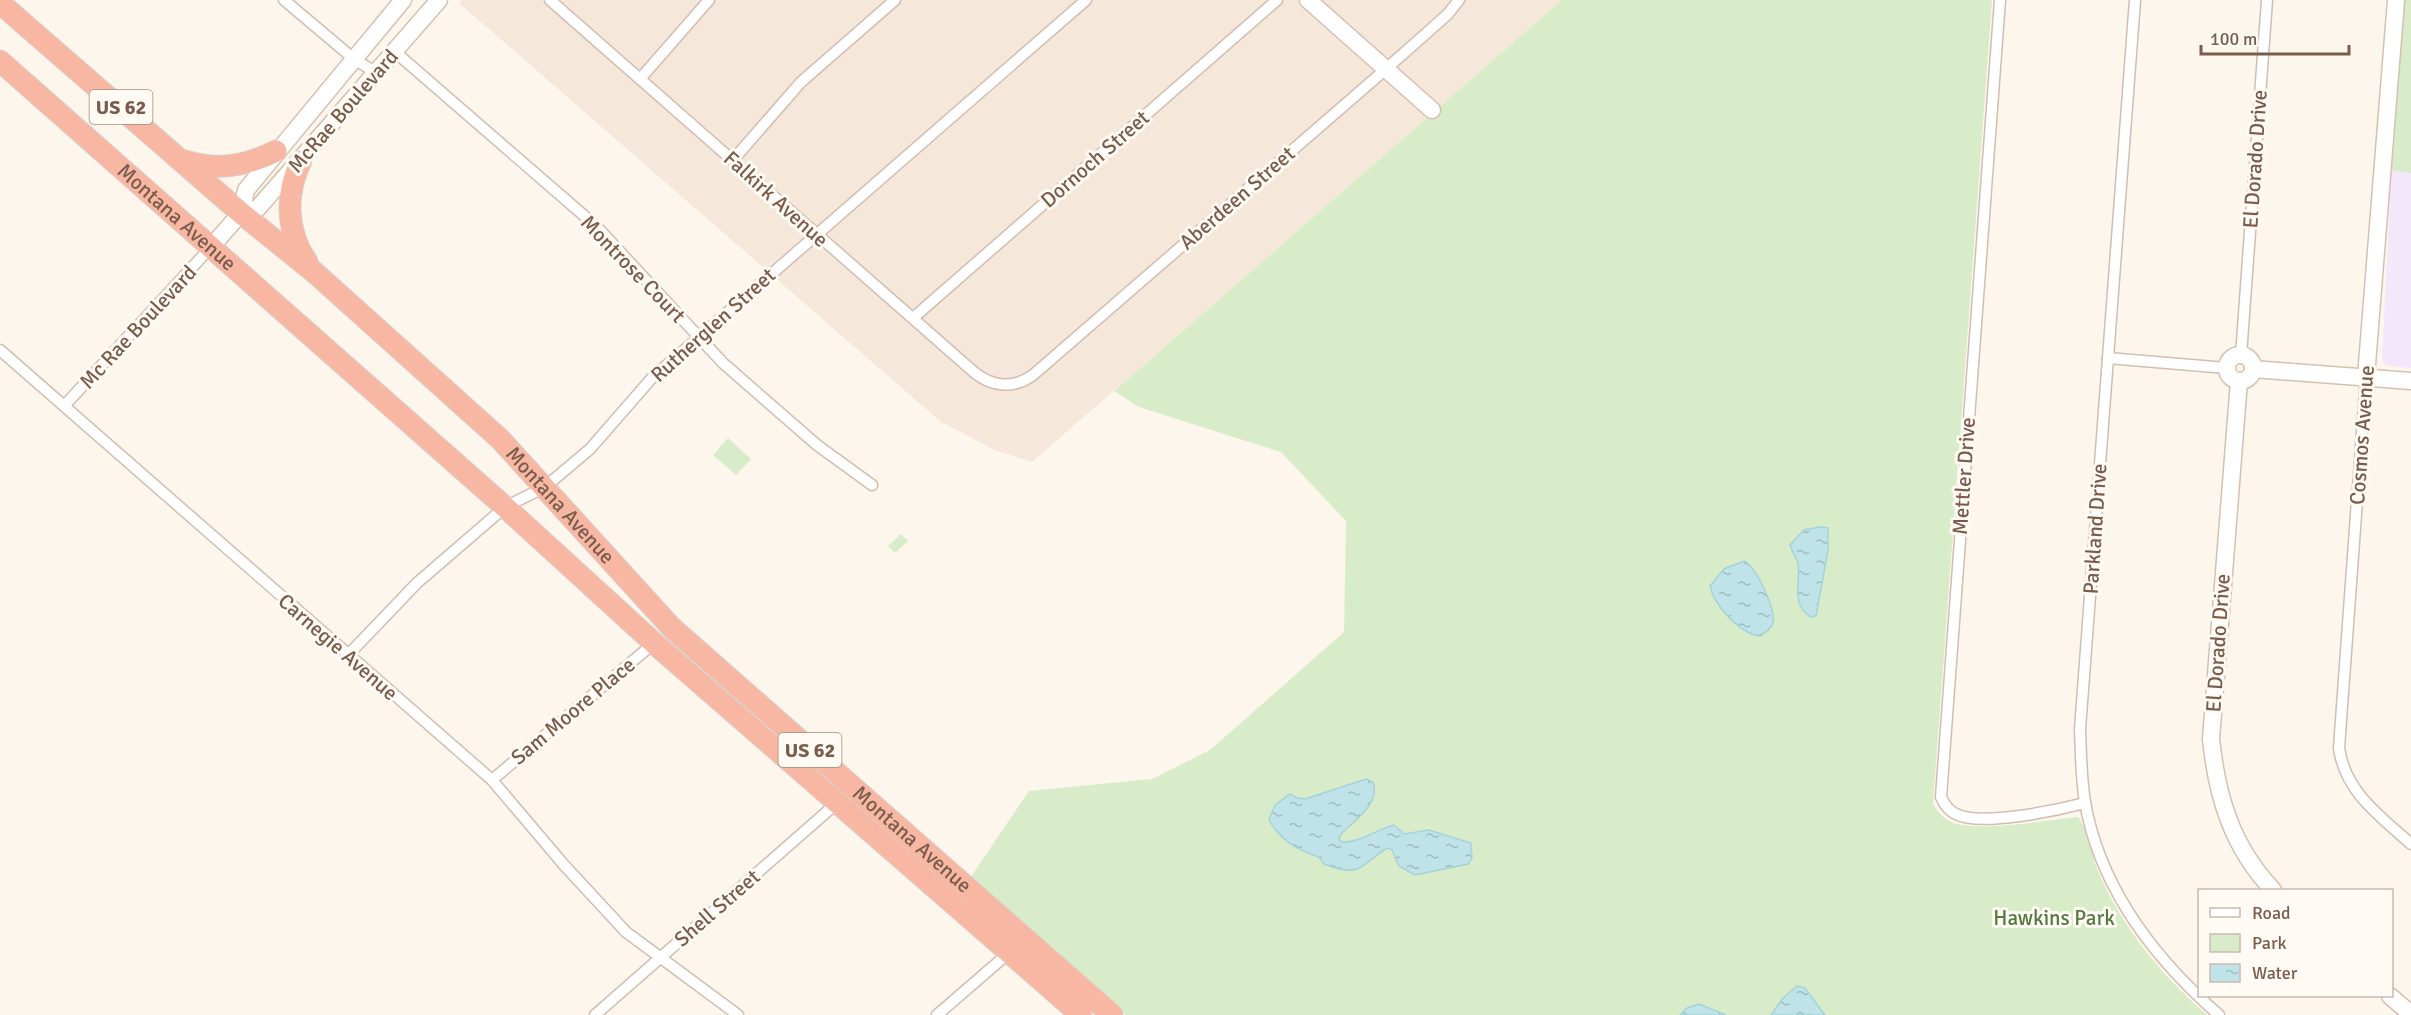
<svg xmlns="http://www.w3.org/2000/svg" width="2411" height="1015" font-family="Signika,sans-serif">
  <defs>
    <pattern id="water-ripples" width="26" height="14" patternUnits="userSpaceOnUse" patternTransform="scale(1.5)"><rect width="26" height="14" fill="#bfe3e8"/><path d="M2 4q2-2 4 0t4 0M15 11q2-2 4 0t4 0" fill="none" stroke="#a0bbbe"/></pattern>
  </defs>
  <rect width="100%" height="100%" fill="#fdf6ec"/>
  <!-- residential -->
  <path fill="#f5e8da" d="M462 0H1562L1032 462 997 451 941 422 459 3Z"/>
  <!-- education -->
  <path fill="#f3e8fa" d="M2391 170 2411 172V368L2387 366 2382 360Z"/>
  <!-- green -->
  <g fill="#d8ecc9">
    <path d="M1562 0H1992L1933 804C1939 814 1946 821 1957 824 1984 831 2049 820 2078 817 2089 832 2091 852 2097 869 2121 926 2161 975 2207 1015H1126L970 878 1029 791 1152 779 1210 750 1344 632 1346 521 1281 452 1139 407 1114 391Z"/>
    <path d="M2402 0H2411V173L2391 170Z"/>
    <path d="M728 438 751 459 736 475 713 455Z"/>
    <path d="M901 534 908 541 895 553 888 546Z"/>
  </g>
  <!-- water -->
  <g fill="url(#water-ripples)" stroke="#a5d3da" stroke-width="1.5">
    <path d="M1820 527 1828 528V550L1816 616 1811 617C1790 605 1801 581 1798 563 1796 557 1792 552 1790 545L1804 530Z"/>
    <path d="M1744 561C1756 566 1776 610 1773 623 1771 629 1765 633 1760 636 1740 634 1714 605 1710 586L1724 569Z"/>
    <path d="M1366 779 1373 782C1381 803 1355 820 1341 834L1339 839 1342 842C1359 843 1376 830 1394 825L1404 834 1429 830 1471 843 1472 858 1468 864 1415 875 1399 866 1392 850 1387 848C1358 867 1361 878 1324 864L1319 857C1297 850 1280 840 1269 820L1275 805 1290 794 1297 798 1305 799Z"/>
    <path d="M1797 986 1805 988 1825 1015H1771L1783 998Z"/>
    <path d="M1699 1004 1726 1015H1680L1687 1008Z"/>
  </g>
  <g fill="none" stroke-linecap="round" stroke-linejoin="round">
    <defs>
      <g id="street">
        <path d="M284 0 354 59 375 72"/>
        <path d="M550 0 975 373C993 387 1014 389 1033 375L1386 69 1448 14 1459 0"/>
        <path d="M2000 0 1941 797C1944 804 1949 811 1956 814 1980 827 2058 810 2085 803"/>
        <path d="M2135 0 2080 729C2081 753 2081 778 2085 802 2100 889 2155 959 2219 1015"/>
        <path d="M394 51 596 226 723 363 817 445 872 485"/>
        <path d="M640 79 709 0"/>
        <path d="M733 160 801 82 895 0"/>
        <path d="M913 318 1277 0"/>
        <path d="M0 350 492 780 564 865 626 932 738 1015"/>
        <path d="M2241 355 2267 0"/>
        <path d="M2108 358 2226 368"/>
        <path d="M2366 377 2339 748C2345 792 2380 816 2411 844"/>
        <path d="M64 406 211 247"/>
        <path d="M348 655 417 583 505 507 545 487 590 449 651 379 1086 0"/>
        <path d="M492 780 654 643"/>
        <path d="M595 1015 838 802"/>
        <path d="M937 1015 1011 951"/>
      </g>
      <g id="secondary">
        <path d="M1308 0 1432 110"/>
        <path d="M241 213 258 208 439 0"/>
        <path d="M211 247 241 213 246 190 403 0"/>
        <circle cx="2240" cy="368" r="13"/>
        <path d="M2253 369 2411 381"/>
        <path d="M2366 377 2396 0"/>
        <path d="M2239 381 2211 739C2217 797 2232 847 2273 890"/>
        <path d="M2390 996 2411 1014"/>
      </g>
      <g id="highway">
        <path id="s1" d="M0 3 241 213 314 272 500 439 672 628 1112 1015"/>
        <path id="s2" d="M0 61 505 507 654 643 1081 1015"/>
        <path d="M185 161C218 171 246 166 276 151"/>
        <path d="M301 161C285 194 286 231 307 262"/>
      </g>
    </defs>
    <!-- street casing -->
    <use href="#street" stroke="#d1beb0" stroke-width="13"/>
    <!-- secondary casing -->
    <use href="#secondary" stroke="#d6c0b0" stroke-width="19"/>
    <!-- highway casing -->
    <use href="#highway" stroke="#dad1cd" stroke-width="23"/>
    <!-- street -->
    <use href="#street" stroke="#fff" stroke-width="10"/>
    <!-- secondary -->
    <use href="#secondary" stroke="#fff" stroke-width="16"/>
    <!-- highway -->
    <use href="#highway" stroke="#f7b7a3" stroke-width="21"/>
  </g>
  <g text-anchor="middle" stroke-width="6" stroke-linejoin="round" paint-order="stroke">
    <!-- shield labels -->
    <g fill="#fffaf3" stroke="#a28b7f" stroke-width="1.5">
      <rect x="89.5" y="90" width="63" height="34" rx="4.5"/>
      <rect x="778.5" y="733" width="63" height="34" rx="4.5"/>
    </g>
    <g font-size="20" font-weight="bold" fill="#7a5c4d">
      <text x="121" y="114">US 62</text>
      <text x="810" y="757">US 62</text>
    </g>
    <!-- street labels -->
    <g font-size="21" fill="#7a5c4d" stroke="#fffaf3">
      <text transform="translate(343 111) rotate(-49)" y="7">McRae Boulevard</text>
      <text transform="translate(1095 159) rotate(-41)" y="7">Dornoch Street</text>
      <text transform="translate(2255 159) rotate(-86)" y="7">El Dorado Drive</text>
      <text transform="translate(1237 198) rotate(-41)" y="7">Aberdeen Street</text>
      <text transform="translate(776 199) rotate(42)" y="7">Falkirk Avenue</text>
      <text dy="7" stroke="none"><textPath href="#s2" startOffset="236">Montana Avenue</textPath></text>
      <text transform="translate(633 269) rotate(46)" y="7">Montrose Court</text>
      <text transform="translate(713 325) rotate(-42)" y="7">Rutherglen Street</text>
      <text transform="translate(138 327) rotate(-47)" y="7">Mc Rae Boulevard</text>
      <text transform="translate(2362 435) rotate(-86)" y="7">Cosmos Avenue</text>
      <text transform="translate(1964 476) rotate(-86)" y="7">Mettler Drive</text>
      <text dy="7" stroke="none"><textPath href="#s1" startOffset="753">Montana Avenue</textPath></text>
      <text transform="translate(2095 529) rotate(-86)" y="7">Parkland Drive</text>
      <text transform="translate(2218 643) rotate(-86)" y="7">El Dorado Drive</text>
      <text transform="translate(338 647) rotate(41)" y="7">Carnegie Avenue</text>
      <text transform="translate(573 711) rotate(-40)" y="7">Sam Moore Place</text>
      <text dy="7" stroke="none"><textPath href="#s1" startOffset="1239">Montana Avenue</textPath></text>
      <text transform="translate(717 908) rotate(-41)" y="7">Shell Street</text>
    </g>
    <!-- park labels -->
    <g font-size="21" fill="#537a41" stroke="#fffaf3">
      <text x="2054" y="925">Hawkins Park</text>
    </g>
  </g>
  <!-- legend -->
  <rect x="2198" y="889" width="195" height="108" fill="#fffaf3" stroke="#cabbb1" stroke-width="1.5"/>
  <rect x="2210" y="908" width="30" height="9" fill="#ffffff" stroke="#cabbb1" stroke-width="1.5"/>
  <text x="2252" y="919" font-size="18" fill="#7a5c4d">Road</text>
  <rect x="2210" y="934" width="30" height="18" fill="#d8ecc9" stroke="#cabbb1" stroke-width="1.5"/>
  <text x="2252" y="949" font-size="18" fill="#7a5c4d">Park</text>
  <rect x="2210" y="964" width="30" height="18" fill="url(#water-ripples)" stroke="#cabbb1" stroke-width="1.5"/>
  <text x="2252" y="979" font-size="18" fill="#7a5c4d">Water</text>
  <!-- scale -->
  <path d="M2201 45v9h148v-9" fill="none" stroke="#7a5c4d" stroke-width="3"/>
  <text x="2210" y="45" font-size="18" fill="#7a5c4d" stroke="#fffaf3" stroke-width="4.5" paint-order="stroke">100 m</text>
</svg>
